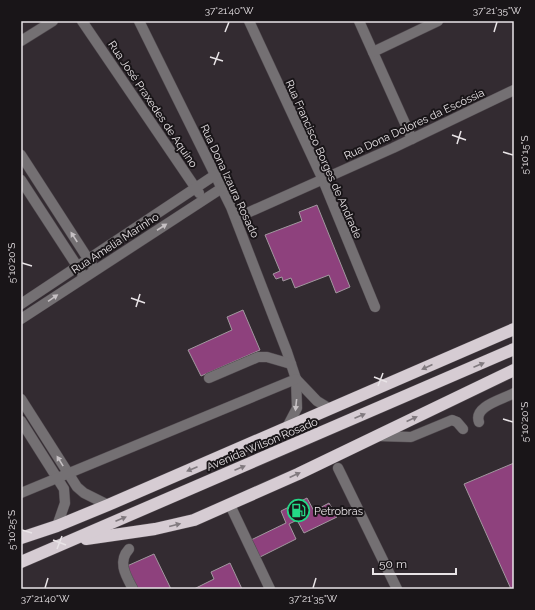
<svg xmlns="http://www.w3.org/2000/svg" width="535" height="610" font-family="Raleway,sans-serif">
  <rect width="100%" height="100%" fill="#332b31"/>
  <!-- building -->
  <g fill="#8e417d" stroke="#a2989f">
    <path d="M317 205 350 287 336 293 329 275 295 288 291 278 283 281 282 277 276 279 273 274 280 271 265 235 302 221 299 212Z"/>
    <path d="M243 310 260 350 201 376 188 350 232 330 227 317Z"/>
    <path d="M514 463V589H511L464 484Z"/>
    <path d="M307 498 314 511 329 503 337 517 304 533 297 520 289 524 296 539 260 557 251 540 286 523 281 511Z"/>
    <path d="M154 554 171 589H138L127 566Z"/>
    <path d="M230 563 242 589H194L214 579 211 572Z"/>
  </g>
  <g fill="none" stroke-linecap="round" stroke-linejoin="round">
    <defs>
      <g id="minor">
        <path d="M82 21 199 193"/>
        <path d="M139 21 231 207 287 352 296 379 297 408 286 429"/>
        <path d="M249 21 323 180 375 307"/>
        <path d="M359 21 412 139"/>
        <path d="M21 41 53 21"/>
        <path d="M373 52 438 21"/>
        <path d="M21 155 92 265"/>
        <path d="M21 180 81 272"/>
        <path d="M236 218 393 148 514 90"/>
        <path d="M21 304 215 175"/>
        <path d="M21 319 222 188"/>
        <path d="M209 378 258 357H267L291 364"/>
        <path d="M296 379 317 401 330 409"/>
        <path d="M21 399 77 487 84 493 108 505"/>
        <path d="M21 421 64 489 65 503 57 526"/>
        <path d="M479 422C473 406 504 399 514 393"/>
        <path d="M378 436 411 437 452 420 457 422 463 429"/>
        <path d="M338 468 397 589"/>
        <path d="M21 493 296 379"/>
        <path d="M230 505 270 589"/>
        <path d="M129 549C117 562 126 576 133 589"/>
      </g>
      <g id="highway">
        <path d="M21 538 57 526 108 505 514 329"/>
        <path d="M86 539 155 529 194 520 298 474 514 370"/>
        <path d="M21 562 514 349"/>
      </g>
    </defs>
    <!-- minor casing -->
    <use href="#minor" stroke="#50494e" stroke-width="11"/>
    <!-- highway casing -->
    <use href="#highway" stroke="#50494e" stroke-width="13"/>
    <!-- minor -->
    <use href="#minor" stroke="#747073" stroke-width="10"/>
    <!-- highway -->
    <use href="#highway" stroke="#d6ccd3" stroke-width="12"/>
  </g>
  <!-- one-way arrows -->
  <defs><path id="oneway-solid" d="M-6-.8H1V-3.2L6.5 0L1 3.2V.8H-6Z"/></defs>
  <g fill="#c6c1c4">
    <use href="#oneway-solid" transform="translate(162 227) rotate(-33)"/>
    <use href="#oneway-solid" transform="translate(74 237) rotate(-123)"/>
    <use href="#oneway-solid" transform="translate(53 298) rotate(-34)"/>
    <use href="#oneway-solid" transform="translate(296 405) rotate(96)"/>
    <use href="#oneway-solid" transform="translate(60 461) rotate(-122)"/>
  </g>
  <g fill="#817a7f">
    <use href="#oneway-solid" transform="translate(479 365) rotate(-23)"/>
    <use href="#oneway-solid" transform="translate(427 367) rotate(156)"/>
    <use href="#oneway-solid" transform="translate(360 416) rotate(-23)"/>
    <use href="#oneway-solid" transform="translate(412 419) rotate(-25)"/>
    <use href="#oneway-solid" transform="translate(240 468) rotate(-23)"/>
    <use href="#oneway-solid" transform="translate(192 469) rotate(157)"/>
    <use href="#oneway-solid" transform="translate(295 475) rotate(-25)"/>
    <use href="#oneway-solid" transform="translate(121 519) rotate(-23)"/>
    <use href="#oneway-solid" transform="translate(175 525) rotate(-14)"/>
  </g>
  <!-- ticks -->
  <path fill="none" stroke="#e9e4e7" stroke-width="1.5" d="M225 32 229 22M494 32 497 22M210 57 223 61M214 65 219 52M452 135 466 140M457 144 461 131M503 152 513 155M22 263 32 266M131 298 145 303M136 307 140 294M374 377 387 382M378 386 383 373M503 419 513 422M22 530 32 533M53 540 66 545M57 549 62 536M45 588 48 578M313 588 316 578"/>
  <!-- icons -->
  <defs>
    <symbol id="fuel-ring" viewBox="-11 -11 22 22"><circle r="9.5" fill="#191518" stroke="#24d886" stroke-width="1.5"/><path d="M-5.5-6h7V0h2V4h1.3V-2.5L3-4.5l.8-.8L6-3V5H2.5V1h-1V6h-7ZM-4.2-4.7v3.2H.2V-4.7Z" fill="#24d886"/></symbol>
  </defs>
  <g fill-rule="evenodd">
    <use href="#fuel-ring" x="286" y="498" width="25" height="25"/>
  </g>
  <g text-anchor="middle" stroke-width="4" stroke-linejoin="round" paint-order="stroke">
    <!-- street labels -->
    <g font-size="11" fill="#e9e4e7" stroke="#191518">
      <text transform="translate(153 104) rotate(56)" y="4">Rua José Praxedes de Aquino</text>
      <text transform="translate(414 124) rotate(-25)" y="4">Rua Dona Dolores da Escóssia</text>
      <text transform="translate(324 159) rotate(66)" y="4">Rua Francisco Borges de Andrade</text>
      <text transform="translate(230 181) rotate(65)" y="4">Rua Dona Izaura Rosado</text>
      <text transform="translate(115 243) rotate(-33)" y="4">Rua Amelia Marinho</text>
      <text transform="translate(262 444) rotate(-23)" y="4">Avenida Wilson Rosado</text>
    </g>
    <!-- poi labels -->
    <g font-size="11" fill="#e9e4e7" stroke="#191518" text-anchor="start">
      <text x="314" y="515">Petrobras</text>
    </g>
  </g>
  <!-- border -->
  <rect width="535" height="610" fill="none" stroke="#191518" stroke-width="44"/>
  <!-- scale -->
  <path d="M373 568v6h83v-6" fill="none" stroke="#e9e4e7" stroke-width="2"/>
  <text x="379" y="568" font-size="12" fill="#e9e4e7" stroke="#191518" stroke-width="3" paint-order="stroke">50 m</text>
  <rect x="22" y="22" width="491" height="566" fill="none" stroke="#e9e4e7" stroke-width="1.5"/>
  <g font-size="10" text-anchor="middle" fill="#e9e4e7">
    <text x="229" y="14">37°21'40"W</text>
    <text x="497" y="14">37°21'35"W</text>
    <text transform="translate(524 155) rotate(-90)" y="4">5°10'15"S</text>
    <text transform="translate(11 263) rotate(-90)" y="4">5°10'20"S</text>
    <text transform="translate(524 422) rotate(-90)" y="4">5°10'20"S</text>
    <text transform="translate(11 530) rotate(-90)" y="4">5°10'25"S</text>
    <text x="45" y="602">37°21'40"W</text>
    <text x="313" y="602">37°21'35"W</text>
  </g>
</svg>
